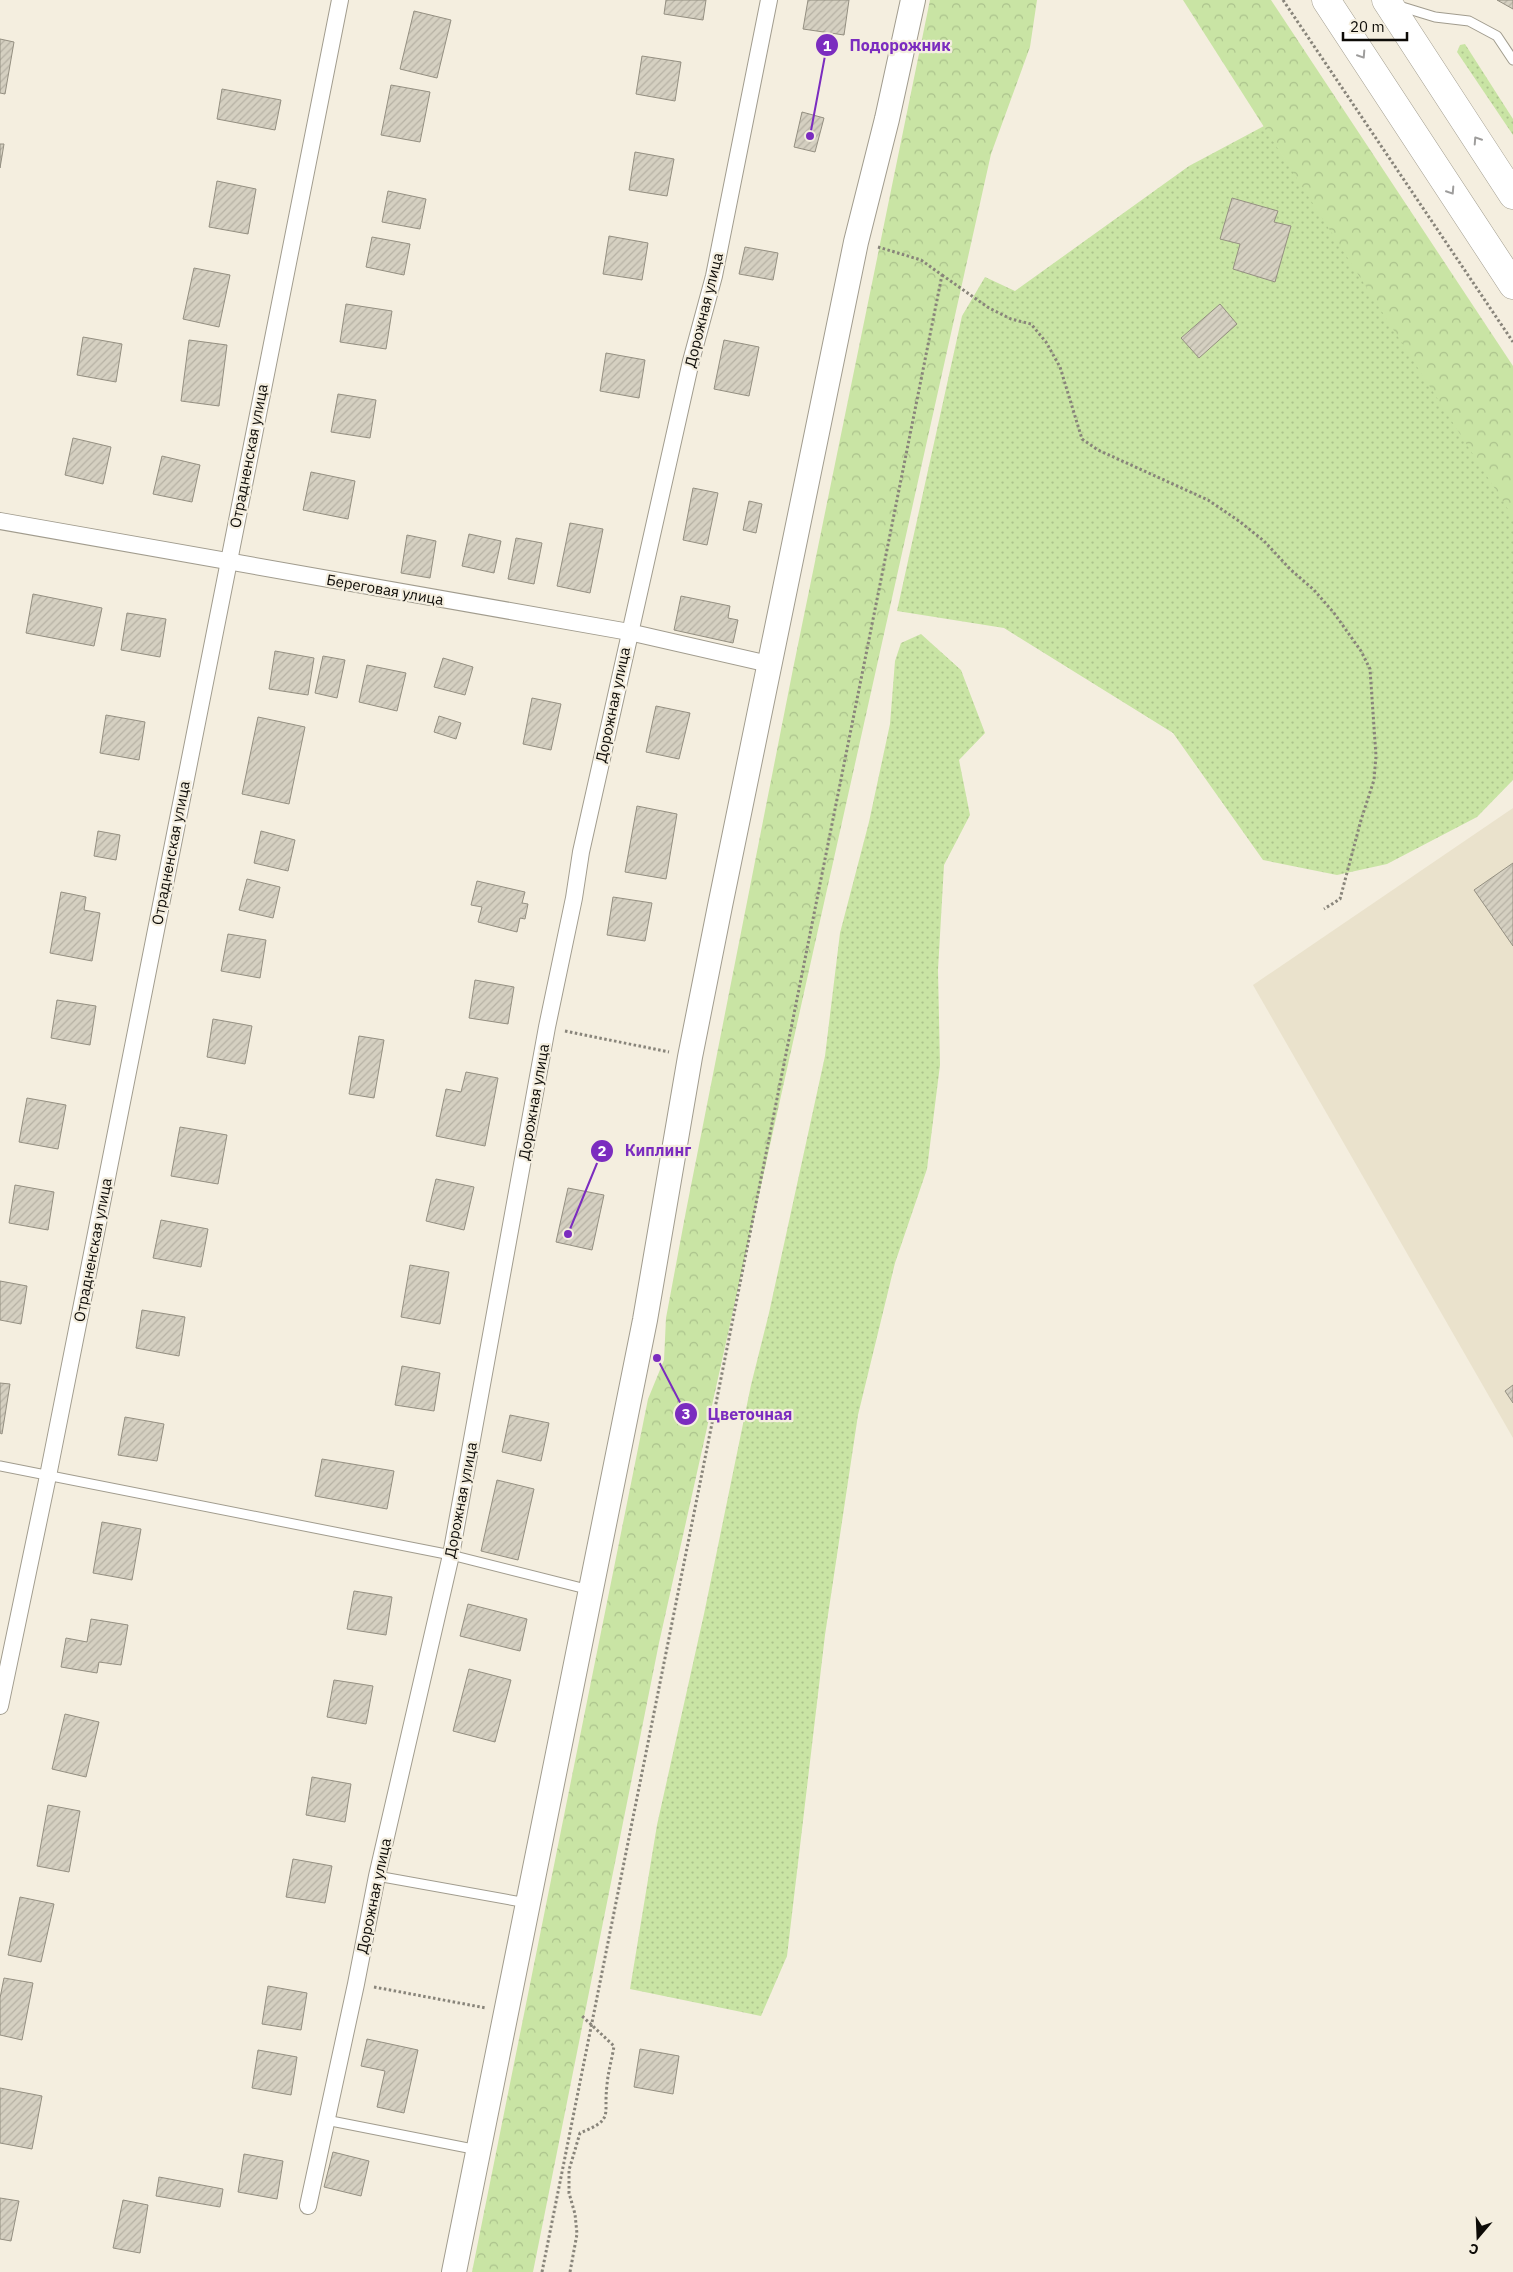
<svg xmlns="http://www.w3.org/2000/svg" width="1513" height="2272" font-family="'IBM Plex Sans',sans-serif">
  <defs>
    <pattern id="grass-dots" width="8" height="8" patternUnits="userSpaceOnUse" patternTransform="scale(1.25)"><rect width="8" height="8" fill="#c9e4a4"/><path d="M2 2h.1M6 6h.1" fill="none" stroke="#abc28c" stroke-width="1.8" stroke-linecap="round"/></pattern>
    <pattern id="forest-crowns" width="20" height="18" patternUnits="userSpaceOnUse" patternTransform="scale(1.25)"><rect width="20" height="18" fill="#c9e4a4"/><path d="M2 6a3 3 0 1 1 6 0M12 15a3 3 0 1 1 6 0" fill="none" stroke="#abc28c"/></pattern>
    <pattern id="building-hatch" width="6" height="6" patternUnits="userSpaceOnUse" patternTransform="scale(1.25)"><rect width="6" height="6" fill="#d5d0c1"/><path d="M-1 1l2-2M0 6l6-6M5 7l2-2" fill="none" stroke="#b6b1a4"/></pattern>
  </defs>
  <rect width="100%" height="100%" fill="#f4eedf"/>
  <!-- built -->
  <path fill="#eae2cc" d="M1513 808V1438L1253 985Z"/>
  <!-- grass -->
  <g fill="url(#grass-dots)">
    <path d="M1465 44 1513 119V135L1457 52 1460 45Z"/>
    <path d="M1264 126 1513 513V780L1477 817 1387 864 1337 875 1263 860 1173 733 1004 628 897 611 962 316 985 277 1015 291 1189 166Z"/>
    <path d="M921 634 961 670 985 733 959 760 970 815 944 865 938 970 940 1065 927 1169 895 1263 858 1415 825 1635 787 1956 761 2016 630 1989 657 1825 704 1614 751 1385 769 1313 825 1056 840 933 869 822 890 724 895 661 901 643Z"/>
  </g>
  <!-- forest -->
  <g fill="url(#forest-crowns)">
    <path d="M930 0H1037L1030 47 991 154 659 1643 533 2272H472L648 1399 664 1360 666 1318 686 1211 793 669Z"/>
    <path d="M1183 0H1271L1513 366V517Z"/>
  </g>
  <!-- building -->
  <g fill="url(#building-hatch)" stroke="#948f81">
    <path d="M666 0H706L703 20 664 14Z"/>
    <path d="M808 0H849L844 35 803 29Z"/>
    <path d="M1497 0H1513V9Z"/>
    <path d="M414 11 451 20 437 78 400 69Z"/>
    <path d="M0 39 14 42 5 94 0 93Z"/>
    <path d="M642 56 681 62 675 101 636 94Z"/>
    <path d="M391 85 430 92 420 142 381 135Z"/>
    <path d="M222 89 281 100 275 130 217 119Z"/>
    <path d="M802 112 824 118 815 152 794 147Z"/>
    <path d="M0 144H4L0 168Z"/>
    <path d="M635 152 674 159 667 196 629 190Z"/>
    <path d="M217 181 256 189 248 234 209 227Z"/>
    <path d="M388 191 426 199 420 229 382 222Z"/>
    <path d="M1232 198 1278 211 1274 222 1291 226 1275 282 1233 269 1240 244 1220 239Z"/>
    <path d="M609 236 648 243 642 280 603 274Z"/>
    <path d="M372 237 410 244 404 275 366 267Z"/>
    <path d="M745 247 778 253 773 280 739 274Z"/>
    <path d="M194 268 230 275 219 327 183 319Z"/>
    <path d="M346 304 392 311 386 349 340 342Z"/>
    <path d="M1220 304 1237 324 1199 358 1181 338Z"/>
    <path d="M83 337 122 344 116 382 77 375Z"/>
    <path d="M189 340 227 345 219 406 181 401Z"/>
    <path d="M724 340 759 347 749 396 714 389Z"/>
    <path d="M606 353 645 360 639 398 600 391Z"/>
    <path d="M338 394 376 400 370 438 331 432Z"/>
    <path d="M73 438 111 447 103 484 65 475Z"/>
    <path d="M162 456 200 465 192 502 153 494Z"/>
    <path d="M311 472 355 481 348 519 303 510Z"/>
    <path d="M693 488 718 493 707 545 683 540Z"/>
    <path d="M749 501 762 504 756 533 743 530Z"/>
    <path d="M570 523 603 529 590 593 557 586Z"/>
    <path d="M469 534 501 541 494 573 462 566Z"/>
    <path d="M407 535 436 541 430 578 401 573Z"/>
    <path d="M516 538 542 543 534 584 508 579Z"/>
    <path d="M33 594 102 608 94 646 26 633Z"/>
    <path d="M681 596 730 606 728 618 738 620 733 643 674 630Z"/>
    <path d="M127 613 166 619 160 657 121 650Z"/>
    <path d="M275 651 314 658 308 695 269 689Z"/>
    <path d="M323 656 345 660 337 698 315 693Z"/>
    <path d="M443 658 473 667 465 695 434 687Z"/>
    <path d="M367 665 406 673 397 711 359 702Z"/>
    <path d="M532 698 561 704 551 750 523 744Z"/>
    <path d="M656 706 690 713 679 759 646 752Z"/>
    <path d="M106 715 145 722 139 760 100 753Z"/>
    <path d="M439 716 461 723 456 739 434 732Z"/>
    <path d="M258 717 305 727 289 804 242 794Z"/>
    <path d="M637 806 677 814 666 879 625 872Z"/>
    <path d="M98 831 120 835 116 860 94 856Z"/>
    <path d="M261 831 295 840 288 871 254 863Z"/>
    <path d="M1513 863V946L1474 890Z"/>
    <path d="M247 879 280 887 273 918 239 910Z"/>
    <path d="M477 881 525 892 522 903 528 904 525 919 520 918 517 932 478 922 482 907 471 905Z"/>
    <path d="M61 892 86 897 84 910 100 913 92 961 50 953Z"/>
    <path d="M613 897 652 903 645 941 607 935Z"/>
    <path d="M228 934 266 940 260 978 221 971Z"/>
    <path d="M475 980 514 987 508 1024 469 1018Z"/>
    <path d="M57 1000 96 1006 90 1045 51 1038Z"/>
    <path d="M213 1019 252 1026 245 1064 207 1057Z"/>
    <path d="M359 1036 384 1040 374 1098 349 1094Z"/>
    <path d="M466 1072 498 1078 485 1146 436 1136 446 1089 461 1092Z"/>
    <path d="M27 1098 66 1105 58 1149 19 1142Z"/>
    <path d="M180 1127 227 1135 218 1184 171 1176Z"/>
    <path d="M436 1179 474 1187 464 1230 426 1221Z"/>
    <path d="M15 1185 54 1192 48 1230 9 1223Z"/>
    <path d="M568 1188 604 1195 592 1250 556 1242Z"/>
    <path d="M161 1220 208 1229 201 1267 153 1258Z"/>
    <path d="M410 1265 449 1272 440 1324 401 1317Z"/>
    <path d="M0 1281 27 1286 21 1324 0 1320Z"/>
    <path d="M142 1310 185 1317 179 1356 136 1348Z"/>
    <path d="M402 1366 440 1373 434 1411 395 1405Z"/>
    <path d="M0 1383 10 1384 2 1434 0 1433Z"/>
    <path d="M1513 1385V1403L1505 1391Z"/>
    <path d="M510 1415 549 1423 541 1461 502 1452Z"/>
    <path d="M125 1417 164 1424 157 1461 118 1455Z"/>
    <path d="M322 1459 394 1471 387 1509 315 1496Z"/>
    <path d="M497 1480 534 1489 518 1560 481 1551Z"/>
    <path d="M102 1522 141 1529 132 1580 93 1573Z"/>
    <path d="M354 1591 392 1597 386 1635 347 1629Z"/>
    <path d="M468 1604 527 1619 520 1651 460 1636Z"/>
    <path d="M91 1619 128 1625 121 1665 99 1662 97 1673 61 1667 66 1638 87 1642Z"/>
    <path d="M469 1669 511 1680 495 1742 453 1731Z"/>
    <path d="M334 1680 373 1686 366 1724 327 1717Z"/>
    <path d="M65 1714 99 1722 86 1777 52 1769Z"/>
    <path d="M312 1777 351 1784 345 1822 306 1815Z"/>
    <path d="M48 1805 80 1811 69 1872 37 1866Z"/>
    <path d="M293 1859 332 1866 325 1903 286 1897Z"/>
    <path d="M20 1897 54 1904 41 1962 8 1955Z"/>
    <path d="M4 1978 33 1983 22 2040 0 2035V1998Z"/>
    <path d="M268 1986 307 1993 301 2030 262 2024Z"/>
    <path d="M367 2039 418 2050 404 2113 377 2107 385 2071 361 2066Z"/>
    <path d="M640 2049 679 2056 673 2094 634 2087Z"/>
    <path d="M258 2050 297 2057 291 2095 252 2088Z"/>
    <path d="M0 2088 42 2096 32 2149 0 2143Z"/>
    <path d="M333 2152 369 2161 361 2196 324 2187Z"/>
    <path d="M244 2154 283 2161 277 2199 238 2192Z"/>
    <path d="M159 2177 223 2189 220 2207 156 2196Z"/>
    <path d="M0 2198 19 2201 11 2241 0 2239Z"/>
    <path d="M123 2200 148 2205 140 2253 113 2248Z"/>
  </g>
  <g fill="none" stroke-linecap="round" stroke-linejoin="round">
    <defs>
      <g id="lane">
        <path d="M1399 6 1435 17 1469 21 1497 36 1513 60"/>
        <path d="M0 1466 451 1555 590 1590"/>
        <path d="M377 1876 527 1903"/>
        <path d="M326 2120 478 2150"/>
      </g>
      <g id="street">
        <path d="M0 521 629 632 769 664"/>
        <path d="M0 1706 48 1476 340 0"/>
        <path d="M308 2206 356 1984 377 1876 451 1555 547 1027 574 898 581 852 691 361 714 276 769 0"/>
      </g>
      <path id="secondary" d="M454 2272 645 1320 690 1057 720 906 856 242 887 119 913 0"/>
      <g id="highway">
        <path d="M1326 0 1513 285"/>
        <path d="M1386 0 1513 195"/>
      </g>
    </defs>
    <!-- lane casing -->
    <use href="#lane" stroke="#a19c8e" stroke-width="11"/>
    <!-- street casing -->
    <use href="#street" stroke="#a19c8e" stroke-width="18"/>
    <!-- secondary casing -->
    <use href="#secondary" stroke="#a19c8e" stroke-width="26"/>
    <!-- highway casing -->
    <use href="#highway" stroke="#a19c8e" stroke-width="29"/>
    <!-- path -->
    <g stroke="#88847a" stroke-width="3" stroke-dasharray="2.5 2.5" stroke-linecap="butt">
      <path d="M1283 0 1513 342"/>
      <path d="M942 275 989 308 1011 319 1031 324 1046 342 1060 367 1082 439 1098 450 1208 500 1239 521 1264 541 1290 569 1314 590 1334 613 1361 651 1370 669 1376 756 1374 780 1361 820 1340 899 1324 909"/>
      <path d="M565 1031 669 1052"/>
      <path d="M374 1987 486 2008"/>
      <path d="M542 2272 942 275 921 260 878 247"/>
      <path d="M570 2272 577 2234 575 2214 569 2193V2170L580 2133C615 2119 603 2116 607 2085 608 2072 612 2059 614 2046L581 2015"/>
    </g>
    <!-- lane -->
    <use href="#lane" stroke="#fff" stroke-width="9"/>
    <!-- street -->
    <use href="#street" stroke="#fff" stroke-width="16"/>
    <!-- secondary -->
    <use href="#secondary" stroke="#fff" stroke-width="24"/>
    <!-- highway -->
    <use href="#highway" stroke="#fff" stroke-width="28"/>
  </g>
  <!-- one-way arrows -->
  <defs><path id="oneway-chevron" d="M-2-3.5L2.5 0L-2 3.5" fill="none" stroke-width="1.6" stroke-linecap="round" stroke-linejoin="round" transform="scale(1.25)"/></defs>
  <g stroke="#9e9d9c">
    <use href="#oneway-chevron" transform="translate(1362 55) rotate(57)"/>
    <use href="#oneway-chevron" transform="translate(1477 140) rotate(-123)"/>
    <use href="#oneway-chevron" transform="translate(1451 191) rotate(57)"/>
  </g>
  <g text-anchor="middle" stroke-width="4.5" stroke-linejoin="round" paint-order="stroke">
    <!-- street labels -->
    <g font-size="15" fill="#0d0b07" stroke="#f4eedf">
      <text transform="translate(704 310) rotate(-76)" y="5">Дорожная улица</text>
      <text transform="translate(249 456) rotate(-79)" y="5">Отрадненская улица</text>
      <text transform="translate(385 590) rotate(10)" y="5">Береговая улица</text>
      <text transform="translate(613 705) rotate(-78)" y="5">Дорожная улица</text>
      <text transform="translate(171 853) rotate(-79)" y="5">Отрадненская улица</text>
      <text transform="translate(534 1102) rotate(-80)" y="5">Дорожная улица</text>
      <text transform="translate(93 1250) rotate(-79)" y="5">Отрадненская улица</text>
      <text transform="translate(461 1500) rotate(-79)" y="5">Дорожная улица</text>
      <text transform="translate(374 1896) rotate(-78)" y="5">Дорожная улица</text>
    </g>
  </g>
  <!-- callouts -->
  <path fill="none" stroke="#7b2cbf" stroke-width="2" d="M810 136L827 45M568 1234L602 1151M657 1358L686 1414"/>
  <g fill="#7b2cbf" stroke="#f4eedf" stroke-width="2">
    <circle cx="810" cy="136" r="5"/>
    <circle cx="568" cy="1234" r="5"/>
    <circle cx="657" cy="1358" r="5"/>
    <circle cx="827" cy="45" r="12"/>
    <circle cx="602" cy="1151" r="12"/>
    <circle cx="686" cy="1414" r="12"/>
  </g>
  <g font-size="15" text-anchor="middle" font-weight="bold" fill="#fff">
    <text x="827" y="51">1</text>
    <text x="602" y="1156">2</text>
    <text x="686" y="1419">3</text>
  </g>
  <g font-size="16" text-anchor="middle" font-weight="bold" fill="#7b2cbf" stroke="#f4eedf" stroke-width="4.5" stroke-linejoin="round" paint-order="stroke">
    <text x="900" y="51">Подорожник</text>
    <text x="658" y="1156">Киплинг</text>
    <text x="750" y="1420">Цветочная</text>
  </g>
  <!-- north arrow -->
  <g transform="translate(1478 2237) rotate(199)" stroke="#f4eedf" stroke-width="4" paint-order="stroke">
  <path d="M0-4L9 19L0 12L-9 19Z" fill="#0d0b07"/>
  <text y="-8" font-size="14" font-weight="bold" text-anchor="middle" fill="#0d0b07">С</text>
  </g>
  <!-- scale -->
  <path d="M1343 32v8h64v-8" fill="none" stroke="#0d0b07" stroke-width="2.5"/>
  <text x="1350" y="32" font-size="15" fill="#0d0b07" stroke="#f4eedf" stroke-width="4" paint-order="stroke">20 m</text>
</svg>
